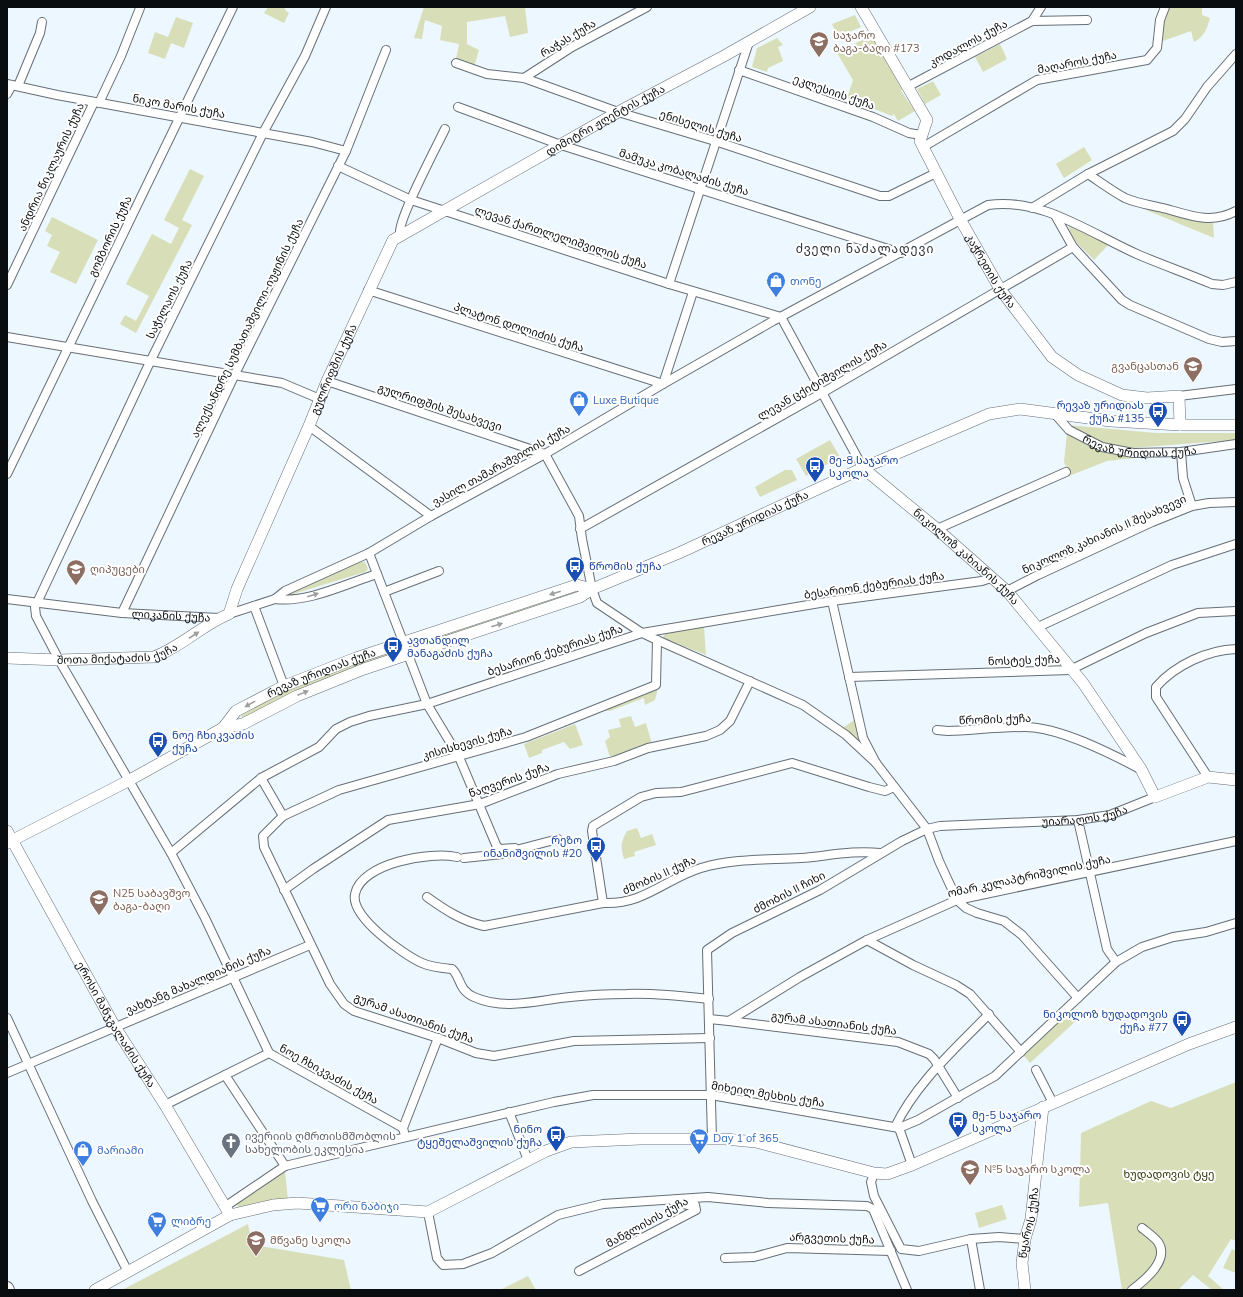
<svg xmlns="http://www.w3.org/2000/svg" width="1243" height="1297" font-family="Mulish,'Noto Sans Georgian',sans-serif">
  <rect width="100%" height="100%" fill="#edf7ff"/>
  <!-- green -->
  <g fill="#d8dfb8">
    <path d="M268 7H285V10L289 13 284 23 264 13Z"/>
    <path d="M424 7H525L528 33 510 37 505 16 467 22V44L479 50 474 67 456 59 459 44 440 40 442 26 425 20 422 39 414 38Z"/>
    <path d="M1170 7H1202V15L1210 18C1207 29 1204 37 1194 42L1191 31 1160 42C1161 30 1162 17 1170 7Z"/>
    <path d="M855 15 861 27 838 37 832 24Z"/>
    <path d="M176 17 193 23 184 48 171 43 165 59 148 53 155 32 168 37Z"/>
    <path d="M871 35 902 89 901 91 915 111 898 121 894 114 892 116 847 98 853 80 837 53Z"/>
    <path d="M777 38 783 45 778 47 783 61 768 68 767 72 752 67 757 48Z"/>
    <path d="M1000 44 1007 59 983 72 975 57Z"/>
    <path d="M933 81 941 95 925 104 917 89Z"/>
    <path d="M1084 147 1092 160 1064 178 1056 164Z"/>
    <path d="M190 169 204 176 182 220 192 225 136 333 120 324 125 315 136 321 149 296 126 284 152 234 171 244 179 228 164 220Z"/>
    <path d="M1134 205 1213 221 1214 238Z"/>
    <path d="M52 217 98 240 76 284 50 272 60 252 47 246 52 235 45 231Z"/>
    <path d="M1069 226 1075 227 1109 244 1094 260C1086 251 1069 239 1069 226Z"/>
    <path d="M1068 425 1156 433H1236V440L1131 448 1103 444Z"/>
    <path d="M1067 433 1100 450 1144 457 1107 461 1069 476 1064 462Z"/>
    <path d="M830 440 840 457 806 476 796 459Z"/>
    <path d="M785 470H792L797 480 760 497 755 487Z"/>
    <path d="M361 562H365L368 569 365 572 287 596 286 594 291 591Z"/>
    <path d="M575 589 578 595 409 651 407 644Z"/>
    <path d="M704 626 706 655 663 638 665 633Z"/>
    <path d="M401 646 404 653 244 720 239 713 291 687Z"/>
    <path d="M660 680 655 700 645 705 644 698 610 711 601 710 654 688Z"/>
    <path d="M631 716 635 727 646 723 652 744 610 757 605 741 610 737 608 730 621 727 619 719Z"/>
    <path d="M854 720 858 734 866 751 843 728Z"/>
    <path d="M575 724 583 745 570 749 564 742 542 750V753L529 758 524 744Z"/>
    <path d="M637 828 641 838 652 834 656 845 634 852 635 856 624 859C620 847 621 842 627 831Z"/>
    <path d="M1064 1010 1076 1021 1030 1063 1021 1052Z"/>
    <path d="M1236 1082V1241L1231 1239 1208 1276 1224 1290H1212L1193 1275 1180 1288 1181 1290H1122L1108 1203 1079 1207 1081 1133 1151 1101 1171 1108Z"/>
    <path d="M285 1172 288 1200 239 1210 236 1202Z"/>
    <path d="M1002 1205 1007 1219 979 1228 975 1213Z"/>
    <path d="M248 1224 251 1238 260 1246 344 1260 351 1290H122Z"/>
    <path d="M1232 1249 1236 1251V1273L1223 1268Z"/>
    <path d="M528 1276 536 1290H500Z"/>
  </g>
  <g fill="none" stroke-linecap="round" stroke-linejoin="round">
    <defs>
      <g id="street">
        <path d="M326 7 305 56 263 133 150 362 35 607 36 616 59 660 171 853 205 918 269 1053 403 1128"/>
        <path d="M1032 21 1041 7"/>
        <path d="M456 63 487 74 524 78 618 112 715 141 880 196H889L936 173"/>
        <path d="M739 70 873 117 909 133 921 135"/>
        <path d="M524 78 572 47 647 7"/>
        <path d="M7 84 57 95 312 142 346 151"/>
        <path d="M18 86 40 33 42 22"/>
        <path d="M907 87 1032 21 1087 20"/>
        <path d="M7 94 12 85"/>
        <path d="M99 103 121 56 140 8"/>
        <path d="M458 107 561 145 901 253"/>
        <path d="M923 147 1037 80 1147 60 1157 48 1160 20 1165 7"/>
        <path d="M338 166 411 200 445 211 669 284 781 317"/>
        <path d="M1088 174C1100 182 1112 191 1125 198 1139 204 1152 205 1167 209 1191 216 1212 224 1236 211"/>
        <path d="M1032 208 1088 174 1173 131 1185 119 1207 87 1236 54"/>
        <path d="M1055 215 1073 247 1122 300 1130 305 1209 339 1222 342 1236 341"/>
        <path d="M400 234C397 221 437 146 445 129"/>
        <path d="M669 284 749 42"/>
        <path d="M7 285 94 102"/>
        <path d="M368 290 663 384 693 292"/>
        <path d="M781 317 863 468"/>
        <path d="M7 337 282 383 320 399"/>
        <path d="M327 381 545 454 579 516 582 539 592 589 597 603 642 633 657 640 803 705 846 735 876 763"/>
        <path d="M1179 396 1236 389"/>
        <path id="s1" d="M1054 413 1069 430 1102 447 1133 453 1181 452 1236 444"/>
        <path d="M309 426 431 516"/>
        <path d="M1181 452 1183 478 1192 506"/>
        <path d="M7 474 233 7"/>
        <path d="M580 529 822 393 1073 247"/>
        <path d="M937 529 1066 472"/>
        <path d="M369 553 427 704 459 757 497 847 501 849 515 848 516 850 512 853 464 858"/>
        <path d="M1007 591 1038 575 1152 522 1192 506 1209 503 1236 502"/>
        <path d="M384 592 439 571"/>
        <path id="s2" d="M7 599 122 613 219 618"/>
        <path d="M275 599C309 603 345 584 377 574"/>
        <path d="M832 601 863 738 876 763 927 829 939 861 957 900 966 908 977 913 1004 921 1022 935 1078 998"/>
        <path d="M254 606 284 686"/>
        <path d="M122 613 235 374 346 151 386 50"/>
        <path d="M229 614 275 599 285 591 369 553 431 516 545 454 663 384 773 321 988 205C1042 197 1091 234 1139 255 1163 265 1188 274 1212 284L1223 285 1236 282"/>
        <path d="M1038 627 1172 565 1236 544"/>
        <path d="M657 640 656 685 526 737 339 790 283 816 263 836 264 847 330 984 344 1004 354 1011 438 1038 476 1053 494 1056 574 1041 710 1038"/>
        <path d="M849 677 1070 670 1146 633 1198 613 1236 611"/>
        <path d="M937 730 948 731C973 730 999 727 1025 727 1059 727 1110 753 1140 769"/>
        <path d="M1208 777 1156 697V687C1175 665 1208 650 1236 649"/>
        <path d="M261 778 283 816"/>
        <path d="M1078 820 1107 949 1116 962"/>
        <path d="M516 850 558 839"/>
        <path d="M171 853 261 778 319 747 336 729 350 722 369 716 427 704 642 633 832 601 982 581 991 578"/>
        <path d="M457 857C431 851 361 863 355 894 350 917 404 955 422 963 431 967 442 968 452 969 461 977 458 990 474 997 505 1011 538 1000 570 997 588 995 608 994 627 994 655 993 682 996 709 999"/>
        <path d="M284 890 313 869 388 820 480 804 558 774 614 761 648 748 706 736 720 730 730 721 750 681"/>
        <path d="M427 897C445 910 462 921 484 926L603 903C644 905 665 879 701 868 734 858 768 860 801 858 827 856 853 850 880 853"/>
        <path d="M603 903 592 831 593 826 641 797 656 793 681 792 792 763 869 787 885 791 894 787"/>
        <path d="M867 940 913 965 956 985 970 994 1021 1052"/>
        <path d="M7 1018 92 1201 128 1272"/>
        <path d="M709 1019 729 1021 800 977 867 940 957 900 1236 841"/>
        <path d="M729 1021 898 1042 929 1054 934 1059 958 1098"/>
        <path d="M1036 1070 1053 1103"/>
        <path d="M7 1073 310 945"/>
        <path d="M225 1075 285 1166"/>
        <path d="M165 1105 269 1053"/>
        <path d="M509 1112 528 1160"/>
        <path d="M895 1127C916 1083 955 1049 989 1014"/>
        <path d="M899 1128 912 1165"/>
        <path d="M404 1132 403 1128 438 1038"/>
        <path id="s3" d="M712 1139 707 950 732 933 820 890 902 841 927 829 940 826 1078 820 1110 815 1155 797"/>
        <path d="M874 1173 871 1182 874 1196 901 1249 919 1251 971 1239 999 1237 1025 1239"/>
        <path d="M226 1206 285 1166 554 1102 593 1095H711L899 1128 918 1120 995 1076 1116 962 1142 947 1173 937 1206 932 1236 923"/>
        <path d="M428 1212 437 1258 443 1265 463 1264 492 1253 558 1215 603 1204 708 1197 768 1203 867 1206 873 1209 907 1290"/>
        <path d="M971 1239 980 1290"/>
        <path d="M725 1258 754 1257 787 1248 891 1251"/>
        <path d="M579 1271 696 1210 695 1205H687L673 1201"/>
        <path d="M1132 1290C1145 1280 1170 1260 1158 1242 1154 1237 1147 1232 1142 1228"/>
      </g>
      <g id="secondary">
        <path id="s4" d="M861 7 927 120 920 141 960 219 1000 289 1052 357 1078 375 1122 395 1147 398 1179 396 1180 425"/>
        <path id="s5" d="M863 468 937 529 1007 591 1083 683 1141 769 1155 797 1208 777 1236 780"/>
        <path id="s6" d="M7 658 59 660 154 657C181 647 202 625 229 614L237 589 309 426 327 381 393 240 618 112 724 56 810 7"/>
        <path id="s7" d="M223 728 236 711 284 686 356 658 577 585 592 589"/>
        <path id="s8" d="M7 831 115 1027 165 1105 230 1215"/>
        <path id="s9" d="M7 843 128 781 223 728 243 724 297 696 364 669 580 597 592 589 679 553 863 468 989 414 1020 409 1111 421 1180 425H1236"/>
        <path d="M95 1290 230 1215 273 1205 297 1203 428 1212 546 1151 571 1142 640 1139H725L756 1142 874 1173 887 1174 912 1165 1189 1044 1236 1027"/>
        <path id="s10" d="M1025 1290 1022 1263 1025 1239 1031 1219 1043 1107"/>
      </g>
      <path id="primary" d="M7 1288 8 1290"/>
    </defs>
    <!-- street casing -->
    <use href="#street" stroke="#666f76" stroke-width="10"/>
    <!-- secondary casing -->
    <use href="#secondary" stroke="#666f76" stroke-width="12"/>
    <!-- primary casing -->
    <use href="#primary" stroke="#666f76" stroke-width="14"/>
    <!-- street -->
    <use href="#street" stroke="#fff" stroke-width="8"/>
    <!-- secondary -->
    <use href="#secondary" stroke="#fff" stroke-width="11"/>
    <!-- primary -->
    <use href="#primary" stroke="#fff" stroke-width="12"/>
  </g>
  <!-- one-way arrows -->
  <defs><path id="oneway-solid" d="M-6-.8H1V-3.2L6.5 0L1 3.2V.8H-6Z"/></defs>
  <g fill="#9d9e9f">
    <use href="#oneway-solid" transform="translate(555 593) rotate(162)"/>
    <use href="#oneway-solid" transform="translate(313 595) rotate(-18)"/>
    <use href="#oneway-solid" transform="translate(497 625) rotate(-18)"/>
    <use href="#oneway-solid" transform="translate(194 635) rotate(-33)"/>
    <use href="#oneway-solid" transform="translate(303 693) rotate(-22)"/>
    <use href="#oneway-solid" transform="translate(250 704) rotate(151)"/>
  </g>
  <!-- icons -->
  <defs>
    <symbol id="school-pin" viewBox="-11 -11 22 30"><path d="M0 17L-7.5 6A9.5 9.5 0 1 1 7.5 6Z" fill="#8d6e63" stroke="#fff"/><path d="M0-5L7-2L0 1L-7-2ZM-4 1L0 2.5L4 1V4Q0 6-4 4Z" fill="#fff"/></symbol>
    <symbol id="shop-pin" viewBox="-11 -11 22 30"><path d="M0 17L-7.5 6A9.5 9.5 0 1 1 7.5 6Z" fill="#3f7fe0" stroke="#fff"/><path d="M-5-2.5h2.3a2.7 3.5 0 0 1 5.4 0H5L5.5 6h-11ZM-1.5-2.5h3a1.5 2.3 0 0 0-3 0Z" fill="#fff"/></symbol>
    <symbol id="bus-pin" viewBox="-11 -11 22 30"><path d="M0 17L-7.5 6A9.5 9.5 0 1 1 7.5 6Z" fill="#1a4fb4" stroke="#fff"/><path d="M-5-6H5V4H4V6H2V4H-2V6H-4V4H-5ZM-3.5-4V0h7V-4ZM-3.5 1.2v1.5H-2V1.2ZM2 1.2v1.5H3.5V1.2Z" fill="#fff"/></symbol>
    <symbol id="supermarket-pin" viewBox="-11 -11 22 30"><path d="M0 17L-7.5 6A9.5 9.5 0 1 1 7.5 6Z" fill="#3f7fe0" stroke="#fff"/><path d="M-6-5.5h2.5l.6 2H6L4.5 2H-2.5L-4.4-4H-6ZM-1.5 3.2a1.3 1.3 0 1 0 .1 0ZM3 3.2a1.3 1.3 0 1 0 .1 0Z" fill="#fff"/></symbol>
    <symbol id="church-pin" viewBox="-11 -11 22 30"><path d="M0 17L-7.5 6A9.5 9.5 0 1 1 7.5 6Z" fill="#6b7280" stroke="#fff"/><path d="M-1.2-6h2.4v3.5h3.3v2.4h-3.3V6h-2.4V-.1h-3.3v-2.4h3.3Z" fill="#fff"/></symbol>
  </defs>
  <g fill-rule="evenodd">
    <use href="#school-pin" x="808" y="30" width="22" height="30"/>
    <use href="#shop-pin" x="765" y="270" width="22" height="30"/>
    <use href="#school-pin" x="1182" y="355" width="22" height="30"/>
    <use href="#shop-pin" x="568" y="389" width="22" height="30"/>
    <use href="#bus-pin" x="1147" y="400" width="22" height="30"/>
    <use href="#bus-pin" x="804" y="455" width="22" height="30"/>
    <use href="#bus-pin" x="564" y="555" width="22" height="30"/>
    <use href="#school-pin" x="65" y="558" width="22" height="30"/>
    <use href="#bus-pin" x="382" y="635" width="22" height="30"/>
    <use href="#bus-pin" x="147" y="730" width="22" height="30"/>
    <use href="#bus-pin" x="585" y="835" width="22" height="30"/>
    <use href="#school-pin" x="88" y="888" width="22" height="30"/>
    <use href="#bus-pin" x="1171" y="1009" width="22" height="30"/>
    <use href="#bus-pin" x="947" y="1110" width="22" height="30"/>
    <use href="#bus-pin" x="545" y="1124" width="22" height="30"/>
    <use href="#supermarket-pin" x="688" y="1127" width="22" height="30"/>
    <use href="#church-pin" x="220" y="1131" width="22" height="30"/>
    <use href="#shop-pin" x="72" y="1139" width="22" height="30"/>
    <use href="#school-pin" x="959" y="1158" width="22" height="30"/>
    <use href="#supermarket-pin" x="309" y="1195" width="22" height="30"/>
    <use href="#supermarket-pin" x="146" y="1210" width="22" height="30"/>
    <use href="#school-pin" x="245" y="1229" width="22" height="30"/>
  </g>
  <g text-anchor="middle" stroke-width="4" stroke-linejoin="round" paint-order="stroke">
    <!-- education labels -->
    <g font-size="11" fill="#785e54" stroke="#fff" text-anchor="start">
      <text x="833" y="39">საჯარო<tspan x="833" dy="13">ბაგა-ბაღი #173</tspan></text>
      <text x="1179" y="370" text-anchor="end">გვანცასთან</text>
      <text x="90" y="573">ღიპუცები</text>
      <text x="113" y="897">N25 საბავშვო<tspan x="113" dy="13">ბაგა-ბაღი</tspan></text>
      <text x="984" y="1173">№5 საჯარო სკოლა</text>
      <text x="270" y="1244">მწვანე სკოლა</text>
    </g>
    <!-- street labels -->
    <g font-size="11" fill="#090d0f" stroke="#fff">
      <text transform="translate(568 38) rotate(-31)" y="4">რაჭას ქუჩა</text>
      <text transform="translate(968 43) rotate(-28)" y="4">კოდალოს ქუჩა</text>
      <text transform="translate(1077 62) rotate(-11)" y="4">მაღაროს ქუჩა</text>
      <text transform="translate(834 92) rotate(19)" y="4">ეკლესიის ქუჩა</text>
      <text transform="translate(179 106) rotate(10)" y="4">ნიკო მარის ქუჩა</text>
      <text dy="4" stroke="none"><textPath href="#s6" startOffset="886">დიმიტრი ჟღენტის ქუჩა</textPath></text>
      <text transform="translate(701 126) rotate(17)" y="4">ენისელის ქუჩა</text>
      <text transform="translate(51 167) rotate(-65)" y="4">ანდრია წიკლაურის ქუჩა</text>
      <text transform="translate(684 172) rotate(17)" y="4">მამუკა კობალაძის ქუჩა</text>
      <text transform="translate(110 236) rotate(-65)" y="4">გომბორის ქუჩა</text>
      <text transform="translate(561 237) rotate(18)" y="4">ლევან ქართლელიშვილის ქუჩა</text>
      <text dy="4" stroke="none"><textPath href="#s4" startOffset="301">კაჭრეთის ქუჩა</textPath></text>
      <text transform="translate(169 299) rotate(-63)" y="4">საჭილაოს ქუჩა</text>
      <text transform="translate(519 327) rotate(18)" y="4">პლატონ დოლიძის ქუჩა</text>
      <text transform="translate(247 328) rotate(-64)" y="4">ალექსანდრე სუმბათაშვილი-იუჟინის ქუჩა</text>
      <text dy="4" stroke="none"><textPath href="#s6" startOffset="500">გულრიფშის ქუჩა</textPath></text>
      <text transform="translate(822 380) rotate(-30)" y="4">ლევან ცქიტიშვილის ქუჩა</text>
      <text transform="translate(440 407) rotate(18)" y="4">გულრიფშის შესახვევი</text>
      <text dy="4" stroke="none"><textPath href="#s1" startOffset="97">რევაზ ურიდიას ქუჩა</textPath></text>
      <text transform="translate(501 465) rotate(-29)" y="4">ვასილ თამარაშვილის ქუჩა</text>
      <text dy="4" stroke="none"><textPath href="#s9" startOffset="818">რევაზ ურიდიას ქუჩა</textPath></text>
      <text transform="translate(1104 534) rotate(-24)" y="4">ნიკოლოზ კახიანის II შესახვევი</text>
      <text dy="4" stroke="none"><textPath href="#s5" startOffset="136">ნიკოლოზ კახიანის ქუჩა</textPath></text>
      <text transform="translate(874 585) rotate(-8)" y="4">ბესარიონ ქებურიას ქუჩა</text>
      <text dy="4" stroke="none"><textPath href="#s2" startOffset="165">ლიკანის ქუჩა</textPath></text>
      <text transform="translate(555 650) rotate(-18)" y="4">ბესარიონ ქებურიას ქუჩა</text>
      <text dy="4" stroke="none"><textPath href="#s6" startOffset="111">შოთა მიქატაძის ქუჩა</textPath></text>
      <text transform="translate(1024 660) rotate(-2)" y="4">ნოსტეს ქუჩა</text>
      <text dy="4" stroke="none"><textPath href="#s7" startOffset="115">რევაზ ურიდიას ქუჩა</textPath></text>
      <text transform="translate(995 719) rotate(-2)" y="4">წრომის ქუჩა</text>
      <text transform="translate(467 743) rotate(-16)" y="4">კისისხევის ქუჩა</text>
      <text transform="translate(509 780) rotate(-19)" y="4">წაღვერის ქუჩა</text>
      <text dy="4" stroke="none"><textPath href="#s3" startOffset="599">უიარაღოს ქუჩა</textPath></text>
      <text transform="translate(659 875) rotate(-24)" y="4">ძმობის II ქუჩა</text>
      <text transform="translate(1029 876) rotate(-12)" y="4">ომარ კელაპტრიშვილის ქუჩა</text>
      <text transform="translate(789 892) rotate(-27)" y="4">ძმობის II ჩიხი</text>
      <text transform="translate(198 980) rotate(-23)" y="4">ვახტანგ მახალდიანის ქუჩა</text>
      <text transform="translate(414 1018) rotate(20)" y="4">გურამ ასათიანის ქუჩა</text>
      <text transform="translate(834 1023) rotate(7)" y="4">გურამ ასათიანის ქუჩა</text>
      <text dy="4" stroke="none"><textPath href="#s8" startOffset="222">ეროსი მანჯგალაძის ქუჩა</textPath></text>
      <text transform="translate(329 1074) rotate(29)" y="4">ნოე ჩხიკვაძის ქუჩა</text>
      <text transform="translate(768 1094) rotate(9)" y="4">მიხეილ მესხის ქუჩა</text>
      <text transform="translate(647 1222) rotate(-29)" y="4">მანგლისის ქუჩა</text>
      <text dy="4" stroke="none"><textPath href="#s10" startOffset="68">წყაროს ქუჩა</textPath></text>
      <text transform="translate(832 1238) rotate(2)" y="4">არგვეთის ქუჩა</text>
    </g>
    <!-- shop labels -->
    <g font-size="11" fill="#366cbe" stroke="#fff" text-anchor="start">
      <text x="790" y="285">თონე</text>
      <text x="593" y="404">Luxe Butique</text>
      <text x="713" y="1142">Day 1 of 365</text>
      <text x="97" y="1154">მარიამი</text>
      <text x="334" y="1210">ორი ნაბიჯი</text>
      <text x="171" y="1225">ლიბრე</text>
    </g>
    <!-- transit labels -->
    <g font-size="11" fill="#164399" stroke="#fff" text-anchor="start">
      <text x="1144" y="409" text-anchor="end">რევაზ ურიდიას<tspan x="1144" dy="13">ქუჩა #135</tspan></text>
      <text x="829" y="464">მე-8 საჯარო<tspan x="829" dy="13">სკოლა</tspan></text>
      <text x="589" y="570">წრომის ქუჩა</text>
      <text x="407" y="644">ავთანდილ<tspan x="407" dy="13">მანაგაძის ქუჩა</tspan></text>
      <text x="172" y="739">ნოე ჩხიკვაძის<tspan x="172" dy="13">ქუჩა</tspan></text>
      <text x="582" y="844" text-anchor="end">რეზო<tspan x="582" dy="13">ინანიშვილის #20</tspan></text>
      <text x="1168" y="1018" text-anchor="end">ნიკოლოზ ხუდადოვის<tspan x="1168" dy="13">ქუჩა #77</tspan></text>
      <text x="972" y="1119">მე-5 საჯარო<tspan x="972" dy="13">სკოლა</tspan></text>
      <text x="542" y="1133" text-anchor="end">ნინო<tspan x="542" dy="13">ტყეშელაშვილის ქუჩა</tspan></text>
    </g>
    <!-- worship labels -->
    <g font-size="11" fill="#5b616d" stroke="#fff" text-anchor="start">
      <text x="245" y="1140">ივერიის ღმრთისმშობლის<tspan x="245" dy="13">სახელობის ეკლესია</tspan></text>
    </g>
    <!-- park labels -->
    <g font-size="11" fill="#2f3504" stroke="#fff">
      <text x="1169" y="1178">ხუდადოვის ტყე</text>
    </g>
    <!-- neighbourhood labels -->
    <g font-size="12" letter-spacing="1" fill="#293137" stroke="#fff">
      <text x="865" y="253">ძველი ნაძალადევი</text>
    </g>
  </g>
  <!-- border -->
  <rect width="1243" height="1297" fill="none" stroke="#090d0f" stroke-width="16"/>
</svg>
